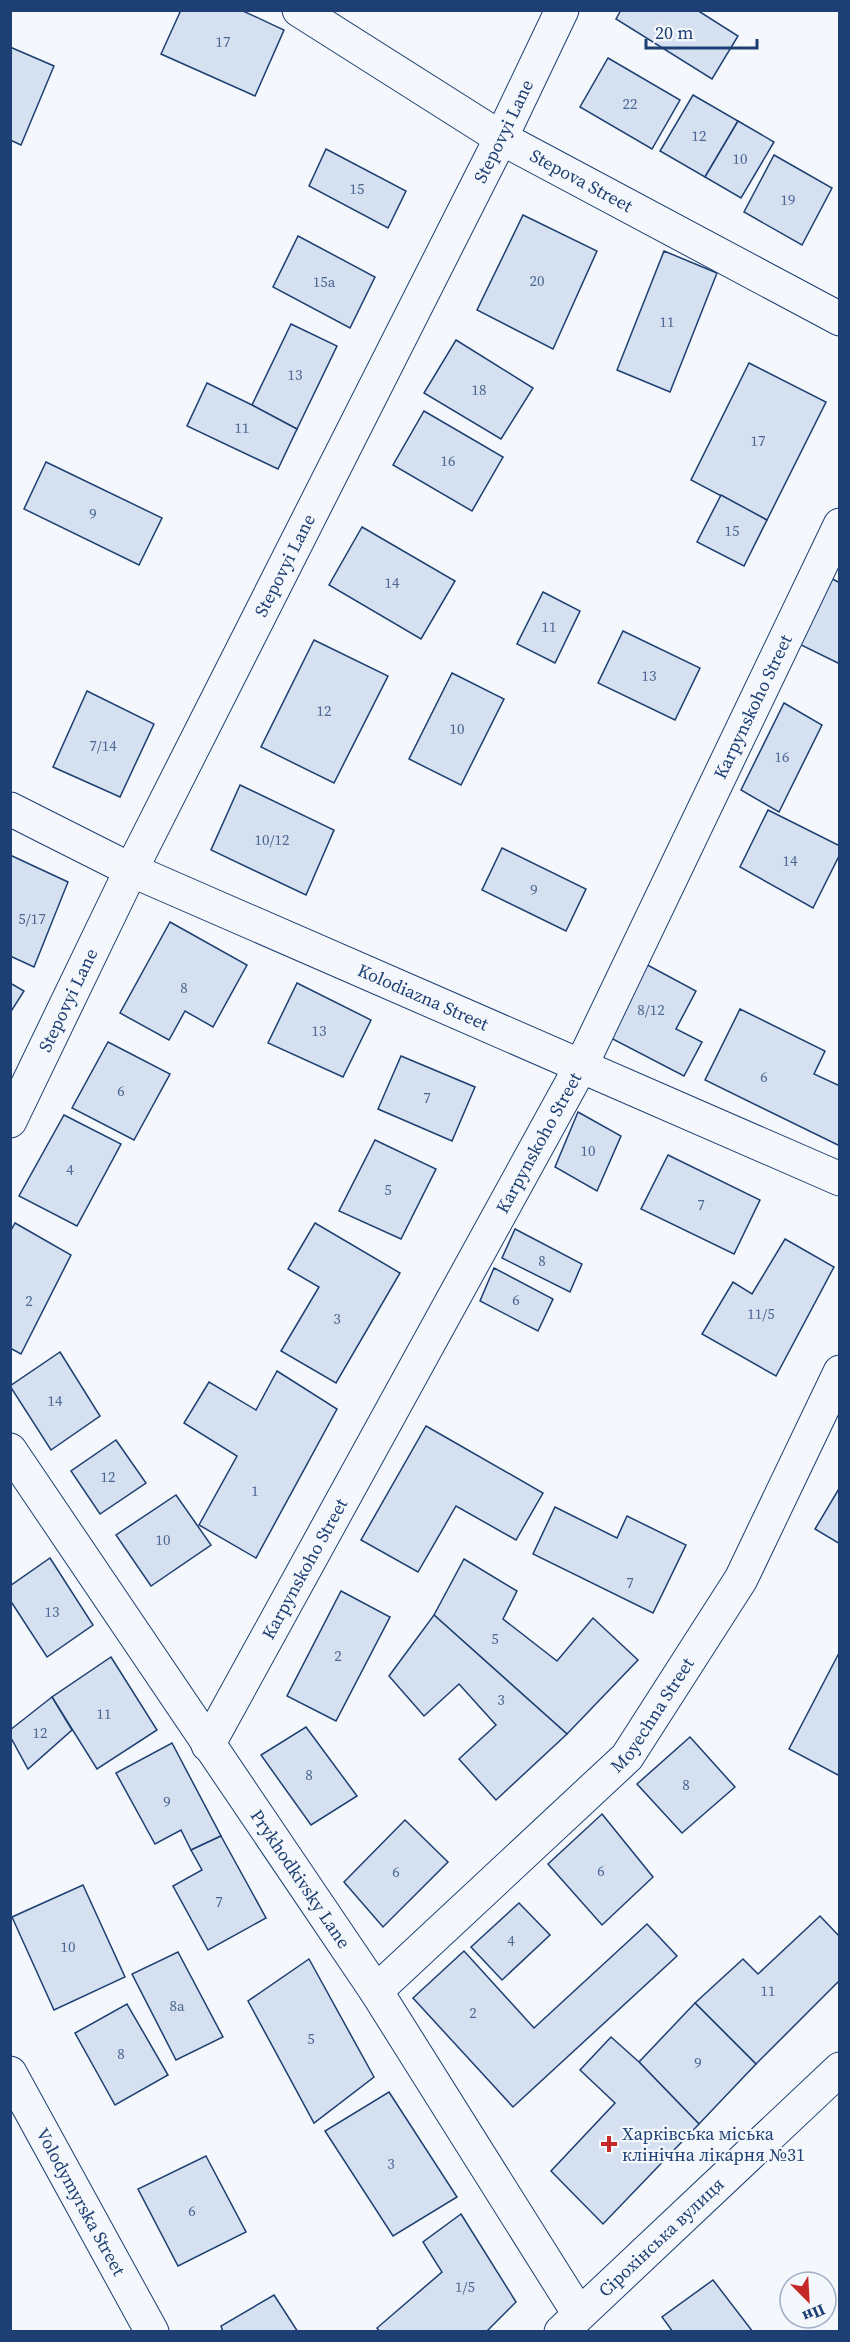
<svg xmlns="http://www.w3.org/2000/svg" width="850" height="2342" font-family="'Source Serif 4',serif">
  <rect width="100%" height="100%" fill="#f4f7fb"/>
  <!-- building -->
  <g fill="#d5e0f0" stroke="#1d3f73" stroke-width="1.5">
    <path d="M181 10H241L284 30 255 96 161 54Z"/>
    <path d="M621 10H697L738 36 712 79 616 19Z"/>
    <path d="M10 47 54 66 21 145 10 140Z"/>
    <path d="M608 58 680 100 652 149 580 107Z"/>
    <path d="M693 95 738 121 705 177 660 151Z"/>
    <path d="M738 121 774 142 741 198 705 177Z"/>
    <path d="M326 149 406 191 388 228 309 186Z"/>
    <path d="M774 155 832 188 802 245 744 212Z"/>
    <path d="M523 215 597 251 553 349 477 310Z"/>
    <path d="M298 236 375 277 350 328 273 287Z"/>
    <path d="M664 251 717 273 670 392 617 370Z"/>
    <path d="M291 324 337 346 297 429 252 405Z"/>
    <path d="M456 340 533 388 501 439 424 393Z"/>
    <path d="M749 363 826 402 767 520 691 480Z"/>
    <path d="M207 383 252 405 297 429 278 469 187 426Z"/>
    <path d="M424 411 503 457 472 511 393 465Z"/>
    <path d="M46 462 162 518 139 565 24 509Z"/>
    <path d="M721 495 767 520 744 566 697 542Z"/>
    <path d="M362 527 455 581 421 639 329 585Z"/>
    <path d="M829 577 840 583V664L797 643Z"/>
    <path d="M543 592 580 611 555 663 517 644Z"/>
    <path d="M623 631 700 668 675 720 598 683Z"/>
    <path d="M314 640 388 676 334 783 261 747Z"/>
    <path d="M452 673 504 699 461 785 409 759Z"/>
    <path d="M87 691 154 724 120 797 53 767Z"/>
    <path d="M784 703 822 725 779 812 741 790Z"/>
    <path d="M240 785 334 830 306 895 211 850Z"/>
    <path d="M768 810 840 846V854L813 908 740 867Z"/>
    <path d="M502 848 586 889 566 931 482 890Z"/>
    <path d="M10 855 68 882 34 967 10 956Z"/>
    <path d="M170 922 247 965 213 1027 185 1011 169 1040 120 1013Z"/>
    <path d="M640 961 696 991 676 1029 702 1042 684 1076 603 1034Z"/>
    <path d="M10 983 24 991 10 1013Z"/>
    <path d="M297 983 371 1020 343 1077 268 1043Z"/>
    <path d="M740 1009 825 1051 814 1074 840 1086V1146L705 1080Z"/>
    <path d="M108 1042 170 1074 134 1140 72 1108Z"/>
    <path d="M401 1056 475 1087 452 1141 378 1109Z"/>
    <path d="M578 1112 621 1136 597 1191 555 1167Z"/>
    <path d="M64 1115 121 1144 77 1226 19 1196Z"/>
    <path d="M375 1140 436 1169 401 1239 339 1211Z"/>
    <path d="M668 1155 760 1200 734 1254 641 1209Z"/>
    <path d="M15 1223 71 1255 21 1354 10 1348V1232Z"/>
    <path d="M315 1223 400 1273 336 1383 281 1351 319 1287 288 1269Z"/>
    <path d="M515 1229 582 1264 570 1292 502 1258Z"/>
    <path d="M785 1239 834 1267 776 1376 702 1334 733 1282 752 1294Z"/>
    <path d="M494 1268 553 1299 538 1331 480 1301Z"/>
    <path d="M60 1352 100 1416 51 1450 10 1386Z"/>
    <path d="M277 1371 337 1409 256 1558 199 1525 237 1456 184 1423 209 1382 256 1410Z"/>
    <path d="M426 1426 543 1493 516 1540 456 1506 418 1572 361 1540Z"/>
    <path d="M116 1440 146 1483 100 1514 71 1471Z"/>
    <path d="M840 1487V1544L815 1529Z"/>
    <path d="M176 1495 211 1545 151 1586 116 1535Z"/>
    <path d="M555 1507 617 1538 627 1516 686 1545 653 1613 533 1554Z"/>
    <path d="M50 1558 93 1625 47 1657 10 1600V1586Z"/>
    <path d="M464 1559 517 1591 503 1619 557 1661 593 1618 638 1660 567 1734 434 1615Z"/>
    <path d="M341 1591 390 1617 336 1721 287 1696Z"/>
    <path d="M434 1615 567 1734 496 1800 459 1759 496 1725 459 1684 424 1716 389 1676Z"/>
    <path d="M839 1653 840 1772 838 1775 789 1749Z"/>
    <path d="M111 1657 157 1730 97 1769 52 1697Z"/>
    <path d="M52 1697 72 1730 28 1769 10 1736V1730Z"/>
    <path d="M306 1727 357 1796 311 1825 261 1755Z"/>
    <path d="M690 1737 735 1787 682 1833 637 1784Z"/>
    <path d="M172 1743 221 1836 191 1850 181 1830 155 1844 116 1773Z"/>
    <path d="M602 1814 653 1877 602 1925 548 1864Z"/>
    <path d="M405 1820 448 1862 383 1927 344 1882Z"/>
    <path d="M221 1836 266 1918 208 1950 173 1886 202 1870 191 1850Z"/>
    <path d="M83 1885 125 1977 54 2010 12 1917Z"/>
    <path d="M519 1903 550 1935 502 1980 471 1947Z"/>
    <path d="M820 1916 840 1937V1980L756 2064 695 2003 743 1959 758 1974Z"/>
    <path d="M647 1924 677 1956 513 2107 413 1998 464 1951 534 2028Z"/>
    <path d="M178 1952 223 2037 176 2060 132 1974Z"/>
    <path d="M309 1959 374 2077 314 2123 248 2001Z"/>
    <path d="M695 2003 756 2064 699 2124 639 2062Z"/>
    <path d="M127 2004 168 2075 115 2105 75 2033Z"/>
    <path d="M611 2037 639 2062 699 2124 603 2224 551 2171 615 2103 580 2070Z"/>
    <path d="M389 2092 457 2197 393 2236 325 2131Z"/>
    <path d="M206 2156 246 2232 178 2266 138 2189Z"/>
    <path d="M461 2214 516 2302 486 2332H380L377 2328 442 2272 423 2242Z"/>
    <path d="M713 2280 753 2332H673L662 2317Z"/>
    <path d="M274 2295 298 2332H223L221 2326Z"/>
  </g>
  <g fill="none" stroke-linecap="round" stroke-linejoin="round">
    <defs>
      <g id="minor">
        <path id="s1" d="M299 10 501 138 840 319"/>
        <path id="s2" d="M10 809 131 870 840 1179"/>
        <path id="s3" d="M10 1121 131 870 501 138 562 10"/>
        <path id="s4" d="M10 1450 376 1991 579 2314"/>
        <path id="s5" d="M208 1745 581 1066 840 525"/>
        <path id="s6" d="M376 1991 627 1757 741 1579 840 1372"/>
        <path id="s7" d="M10 2073 152 2332"/>
        <path id="s8" d="M561 2332 840 2069"/>
      </g>
    </defs>
    <!-- minor casing -->
    <use href="#minor" stroke="#1d3f73" stroke-width="35"/>
    <!-- minor -->
    <use href="#minor" stroke="#f4f7fb" stroke-width="33"/>
  </g>
  <!-- markers -->
  <path fill="#c62828" stroke="#f4f7fb" stroke-width="2" d="M606 2135h6v6h6v6h-6v6h-6v-6h-6v-6h6z"/>
  <g text-anchor="middle" stroke-width="4.5" stroke-linejoin="round" paint-order="stroke">
    <!-- number labels -->
    <g font-size="15" fill="#4b6792">
      <text x="223" y="47">17</text>
      <text x="630" y="109">22</text>
      <text x="699" y="141">12</text>
      <text x="740" y="164">10</text>
      <text x="357" y="194">15</text>
      <text x="788" y="205">19</text>
      <text x="537" y="286">20</text>
      <text x="324" y="287">15а</text>
      <text x="667" y="327">11</text>
      <text x="295" y="380">13</text>
      <text x="479" y="395">18</text>
      <text x="242" y="433">11</text>
      <text x="758" y="446">17</text>
      <text x="448" y="466">16</text>
      <text x="93" y="519">9</text>
      <text x="732" y="536">15</text>
      <text x="392" y="588">14</text>
      <text x="549" y="632">11</text>
      <text x="649" y="681">13</text>
      <text x="324" y="716">12</text>
      <text x="457" y="734">10</text>
      <text x="103" y="751">7/14</text>
      <text x="782" y="762">16</text>
      <text x="272" y="845">10/12</text>
      <text x="790" y="866">14</text>
      <text x="534" y="895">9</text>
      <text x="32" y="924">5/17</text>
      <text x="184" y="993">8</text>
      <text x="651" y="1015">8/12</text>
      <text x="319" y="1036">13</text>
      <text x="764" y="1082">6</text>
      <text x="121" y="1096">6</text>
      <text x="427" y="1103">7</text>
      <text x="588" y="1156">10</text>
      <text x="70" y="1175">4</text>
      <text x="388" y="1195">5</text>
      <text x="701" y="1210">7</text>
      <text x="542" y="1266">8</text>
      <text x="516" y="1305">6</text>
      <text x="29" y="1306">2</text>
      <text x="761" y="1319">11/5</text>
      <text x="337" y="1324">3</text>
      <text x="55" y="1406">14</text>
      <text x="108" y="1482">12</text>
      <text x="255" y="1496">1</text>
      <text x="163" y="1545">10</text>
      <text x="630" y="1588">7</text>
      <text x="52" y="1617">13</text>
      <text x="495" y="1644">5</text>
      <text x="338" y="1661">2</text>
      <text x="501" y="1705">3</text>
      <text x="104" y="1719">11</text>
      <text x="40" y="1738">12</text>
      <text x="309" y="1780">8</text>
      <text x="686" y="1790">8</text>
      <text x="167" y="1807">9</text>
      <text x="601" y="1876">6</text>
      <text x="396" y="1877">6</text>
      <text x="219" y="1907">7</text>
      <text x="511" y="1946">4</text>
      <text x="68" y="1952">10</text>
      <text x="768" y="1996">11</text>
      <text x="177" y="2011">8а</text>
      <text x="473" y="2018">2</text>
      <text x="311" y="2044">5</text>
      <text x="121" y="2059">8</text>
      <text x="698" y="2068">9</text>
      <text x="391" y="2169">3</text>
      <text x="192" y="2216">6</text>
      <text x="465" y="2292">1/5</text>
    </g>
    <!-- street labels -->
    <g font-size="18" fill="#1d3f73" stroke="#f4f7fb">
      <text dy="6" stroke="none"><textPath href="#s3" startOffset="1106">Stepovyi Lane</textPath></text>
      <text dy="6" stroke="none"><textPath href="#s1" startOffset="330">Stepova Street</textPath></text>
      <text dy="6" stroke="none"><textPath href="#s3" startOffset="620">Stepovyi Lane</textPath></text>
      <text dy="6" stroke="none"><textPath href="#s5" startOffset="1173">Karpynskoho Street</textPath></text>
      <text dy="6" stroke="none"><textPath href="#s2" startOffset="454">Kolodiazna Street</textPath></text>
      <text dy="6" stroke="none"><textPath href="#s3" startOffset="134">Stepovyi Lane</textPath></text>
      <text dy="6" stroke="none"><textPath href="#s5" startOffset="687">Karpynskoho Street</textPath></text>
      <text dy="6" stroke="none"><textPath href="#s5" startOffset="201">Karpynskoho Street</textPath></text>
      <text dy="6" stroke="none"><textPath href="#s6" startOffset="392">Moyechna Street</textPath></text>
      <text dy="6" stroke="none"><textPath href="#s4" startOffset="518">Prykhodkivsky Lane</textPath></text>
      <text dy="6" stroke="none"><textPath href="#s7" startOffset="147">Volodymyrska Street</textPath></text>
      <text dy="6" stroke="none"><textPath href="#s8" startOffset="138">Сірохінська вулиця</textPath></text>
    </g>
    <!-- poi labels -->
    <g font-size="18" fill="#1d3f73" stroke="#f4f7fb" text-anchor="start">
      <text x="622" y="2140">Харківська міська<tspan x="622" dy="21">клінічна лікарня №31</tspan></text>
    </g>
  </g>
  <!-- border -->
  <rect width="850" height="2342" fill="none" stroke="#1d3f73" stroke-width="24"/>
  <!-- north arrow -->
  <g transform="translate(808 2300) rotate(156)"><circle r="28" fill="#f4f7fb" stroke="#9eadc5" stroke-width="1.5"/>
  <path d="M0-4.5L10 22L0 15L-10 22Z" fill="#c62828"/>
  <text y="-9" font-size="16" font-weight="bold" text-anchor="middle" fill="#1d3f73">Пн</text>
  </g>
  <!-- scale -->
  <path d="M646 39v9h111v-9" fill="none" stroke="#1d3f73" stroke-width="3"/>
  <text x="655" y="39" font-size="18" fill="#1d3f73" stroke="#f4f7fb" stroke-width="4.5" paint-order="stroke">20 m</text>
</svg>
